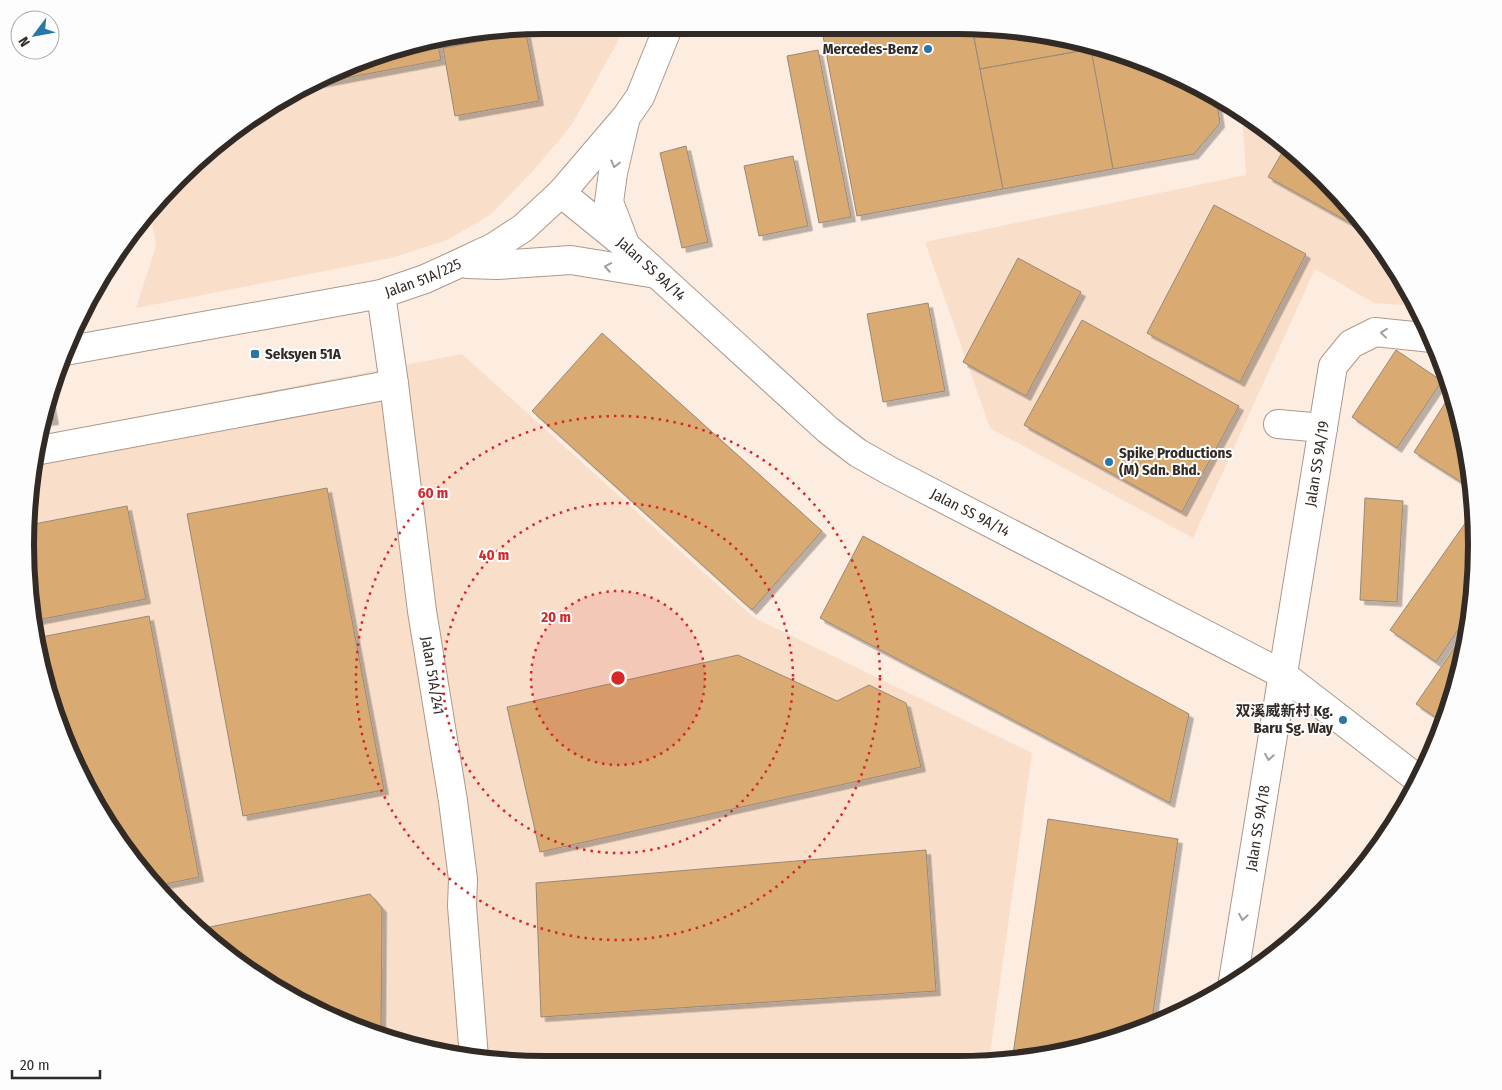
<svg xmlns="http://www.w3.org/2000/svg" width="1502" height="1090" font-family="'Fira Sans Condensed','Noto Sans SC',sans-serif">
  <defs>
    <filter id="shadow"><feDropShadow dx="4.5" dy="4.5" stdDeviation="0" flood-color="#0004"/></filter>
  </defs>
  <rect width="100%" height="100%" fill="#fdece0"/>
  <!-- built -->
  <g fill="#f9deca">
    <path d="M545 25H624L616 45 571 126 533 171 490 215 447 240 391 258 136 308 156 246 150 209 154 202 256 112 346 65 410 43Z"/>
    <path d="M1242 111 1300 154 1369 228 1418 306 1374 303 1315 269 1193 538 990 428 925 242 1246 175Z"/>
    <path d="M462 354 753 617 1032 753 989 1061 511 1064 410 1047 315 1011 228 957 133 862 64 744 29 613V477L38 436Z"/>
  </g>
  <!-- building -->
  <g fill="#d9aa71" stroke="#988978" filter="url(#shadow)">
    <path d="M821 25H957L972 27 1003 189 857 216Z"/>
    <path d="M537 26 438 45 441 60 308 85 346 65 410 43Z"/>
    <path d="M972 27 1089 42 1091 49 980 69Z"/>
    <path d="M526 33 539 101 455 116 443 48Z"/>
    <path d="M1089 42 1156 65 1216 97 1220 123 1194 154 1113 169Z"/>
    <path d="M1091 49 1113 169 1003 189 980 69Z"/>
    <path d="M818 50 851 217 819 223 787 56Z"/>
    <path d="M1287 144 1300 154 1369 228 1374 236 1268 177Z"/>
    <path d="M686 146 708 242 682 248 660 153Z"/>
    <path d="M793 156 808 226 759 236 744 166Z"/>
    <path d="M1214 205 1306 254 1240 382 1147 333Z"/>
    <path d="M1018 258 1081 292 1026 396 963 362Z"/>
    <path d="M928 303 945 391 883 402 867 314Z"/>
    <path d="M1082 320 1239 406 1182 512 1024 425Z"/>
    <path d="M602 333 822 531 752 610 532 411Z"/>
    <path d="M1396 350 1442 381 1397 448 1352 417Z"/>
    <path d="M1452 392 1459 410 1472 489 1414 452Z"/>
    <path d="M49 393 54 420 40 422 43 410Z"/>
    <path d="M327 488 384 790 243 816 187 514Z"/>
    <path d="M1365 498 1403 501 1397 602 1360 600Z"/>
    <path d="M127 506 146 599 32 621 29 613V525Z"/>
    <path d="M1473 512 1476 514 1473 608 1436 662 1390 630Z"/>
    <path d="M863 536 1189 714 1170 803 820 618Z"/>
    <path d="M149 616 199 877 156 886 133 862 64 744 36 638Z"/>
    <path d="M1470 625 1449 712 1444 723 1416 704Z"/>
    <path d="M738 655 837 701 869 685 906 703 921 767 540 852 507 707Z"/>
    <path d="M1048 819 1178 839 1151 1027 1025 1061H1012Z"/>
    <path d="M926 850 936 991 541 1017 536 883Z"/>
    <path d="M370 894 382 908 381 1036 315 1011 228 957 200 929Z"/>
    <path d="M776 1054 821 1062H775Z"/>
  </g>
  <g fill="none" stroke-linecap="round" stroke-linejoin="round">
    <defs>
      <g id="minor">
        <path id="s1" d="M561 193 625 245 828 430 858 453 890 471 1282 674 1419 780"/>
        <path d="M625 244 609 202 613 173 625 121"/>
        <path d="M467 264 497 265 571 260 656 274"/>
        <path id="s2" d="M381 294 394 384 422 611 453 801 463 879 462 906 474 1058"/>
        <path id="s3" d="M65 351 381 294 425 279 460 263 494 247 523 228 561 193 626 117 640 97 669 25"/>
        <path d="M1278 424 1323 428"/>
        <path d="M35 451 394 384"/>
        <path id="s4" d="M1233 981 1333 366 1351 344 1375 332 1432 338"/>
      </g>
    </defs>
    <!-- minor casing -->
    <use href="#minor" stroke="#ac998b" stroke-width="30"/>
    <!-- minor -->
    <use href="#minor" stroke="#fff" stroke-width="28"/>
  </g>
  <!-- one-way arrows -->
  <defs><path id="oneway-chevron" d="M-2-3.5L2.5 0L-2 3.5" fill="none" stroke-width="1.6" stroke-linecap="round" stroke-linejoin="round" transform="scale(1.25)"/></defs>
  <g stroke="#a39f9d">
    <use href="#oneway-chevron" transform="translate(615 164) rotate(104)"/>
    <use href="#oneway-chevron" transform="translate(608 267) rotate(-170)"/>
    <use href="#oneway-chevron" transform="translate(1384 333) rotate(-174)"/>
    <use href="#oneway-chevron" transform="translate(1269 757) rotate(99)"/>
    <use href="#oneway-chevron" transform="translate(1243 917) rotate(99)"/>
  </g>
  <!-- distance rings -->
  <circle cx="618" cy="678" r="87" fill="#d62828" fill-opacity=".12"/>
  <g fill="none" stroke="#d62828" stroke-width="2.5" stroke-dasharray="2.5 5">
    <circle cx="618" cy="678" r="87"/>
    <circle cx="618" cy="678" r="175"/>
    <circle cx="618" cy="678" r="262"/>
  </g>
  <!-- markers -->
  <g fill="#2877a9" stroke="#fdfdfd" stroke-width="2">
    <circle cx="928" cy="49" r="5"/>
    <rect x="250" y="349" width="10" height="10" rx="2.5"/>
    <circle cx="1109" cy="462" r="5"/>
    <circle cx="1343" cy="720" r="5"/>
  </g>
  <g text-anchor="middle" stroke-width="4" stroke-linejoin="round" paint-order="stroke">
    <!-- poi labels -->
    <g font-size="15" font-weight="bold" fill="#322a25" stroke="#fdfdfd" text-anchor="end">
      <text x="918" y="54">Mercedes-Benz</text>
      <text x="265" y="359" text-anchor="start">Seksyen 51A</text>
      <text x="1119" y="458" text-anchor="start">Spike Productions<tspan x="1119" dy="17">(M) Sdn. Bhd.</tspan></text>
      <text x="1333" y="716">双溪威新村 Kg.<tspan x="1333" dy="17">Baru Sg. Way</tspan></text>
    </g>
    <!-- street labels -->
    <g font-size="15" fill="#322a25" stroke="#fdfdfd">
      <text dy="5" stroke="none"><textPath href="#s1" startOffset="118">Jalan SS 9A/14</textPath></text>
      <text dy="5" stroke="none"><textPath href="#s3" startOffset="366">Jalan 51A/225</textPath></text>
      <text dy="5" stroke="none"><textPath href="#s4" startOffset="524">Jalan SS 9A/19</textPath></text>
      <text dy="5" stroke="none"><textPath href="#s1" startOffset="522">Jalan SS 9A/14</textPath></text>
      <text dy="5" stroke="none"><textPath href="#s2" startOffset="385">Jalan 51A/241</textPath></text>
      <text dy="5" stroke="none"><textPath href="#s4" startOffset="155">Jalan SS 9A/18</textPath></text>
    </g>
  </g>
  <!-- crop -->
  <path d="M0 0H1502V1090H0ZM545 34H957A511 511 0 0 1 1468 545V545A511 511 0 0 1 957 1056H545A511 511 0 0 1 34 545V545A511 511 0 0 1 545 34Z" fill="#fdfdfd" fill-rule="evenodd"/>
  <path fill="none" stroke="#322a25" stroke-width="6" d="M545 34H957A511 511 0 0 1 1468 545V545A511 511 0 0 1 957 1056H545A511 511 0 0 1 34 545V545A511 511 0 0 1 545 34Z"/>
  <circle cx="618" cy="678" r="8" fill="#d62828" stroke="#fdfdfd" stroke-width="2.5"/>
  <g font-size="15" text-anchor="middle" font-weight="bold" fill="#d62828" stroke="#fdfdfd" stroke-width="4" stroke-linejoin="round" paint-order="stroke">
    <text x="433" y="498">60 m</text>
    <text x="494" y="560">40 m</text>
    <text x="556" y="622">20 m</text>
  </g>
  <!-- north arrow -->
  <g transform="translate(35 35) rotate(238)"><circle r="24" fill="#fdfdfd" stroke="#aca9a7"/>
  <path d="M0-4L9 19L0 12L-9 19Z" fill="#2877a9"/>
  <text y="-8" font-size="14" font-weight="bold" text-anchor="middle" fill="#322a25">N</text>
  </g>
  <!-- scale -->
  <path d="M12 1070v8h88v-8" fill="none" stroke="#322a25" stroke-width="2.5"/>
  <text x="20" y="1070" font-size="15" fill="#322a25" stroke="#fdfdfd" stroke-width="4" paint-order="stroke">20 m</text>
</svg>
